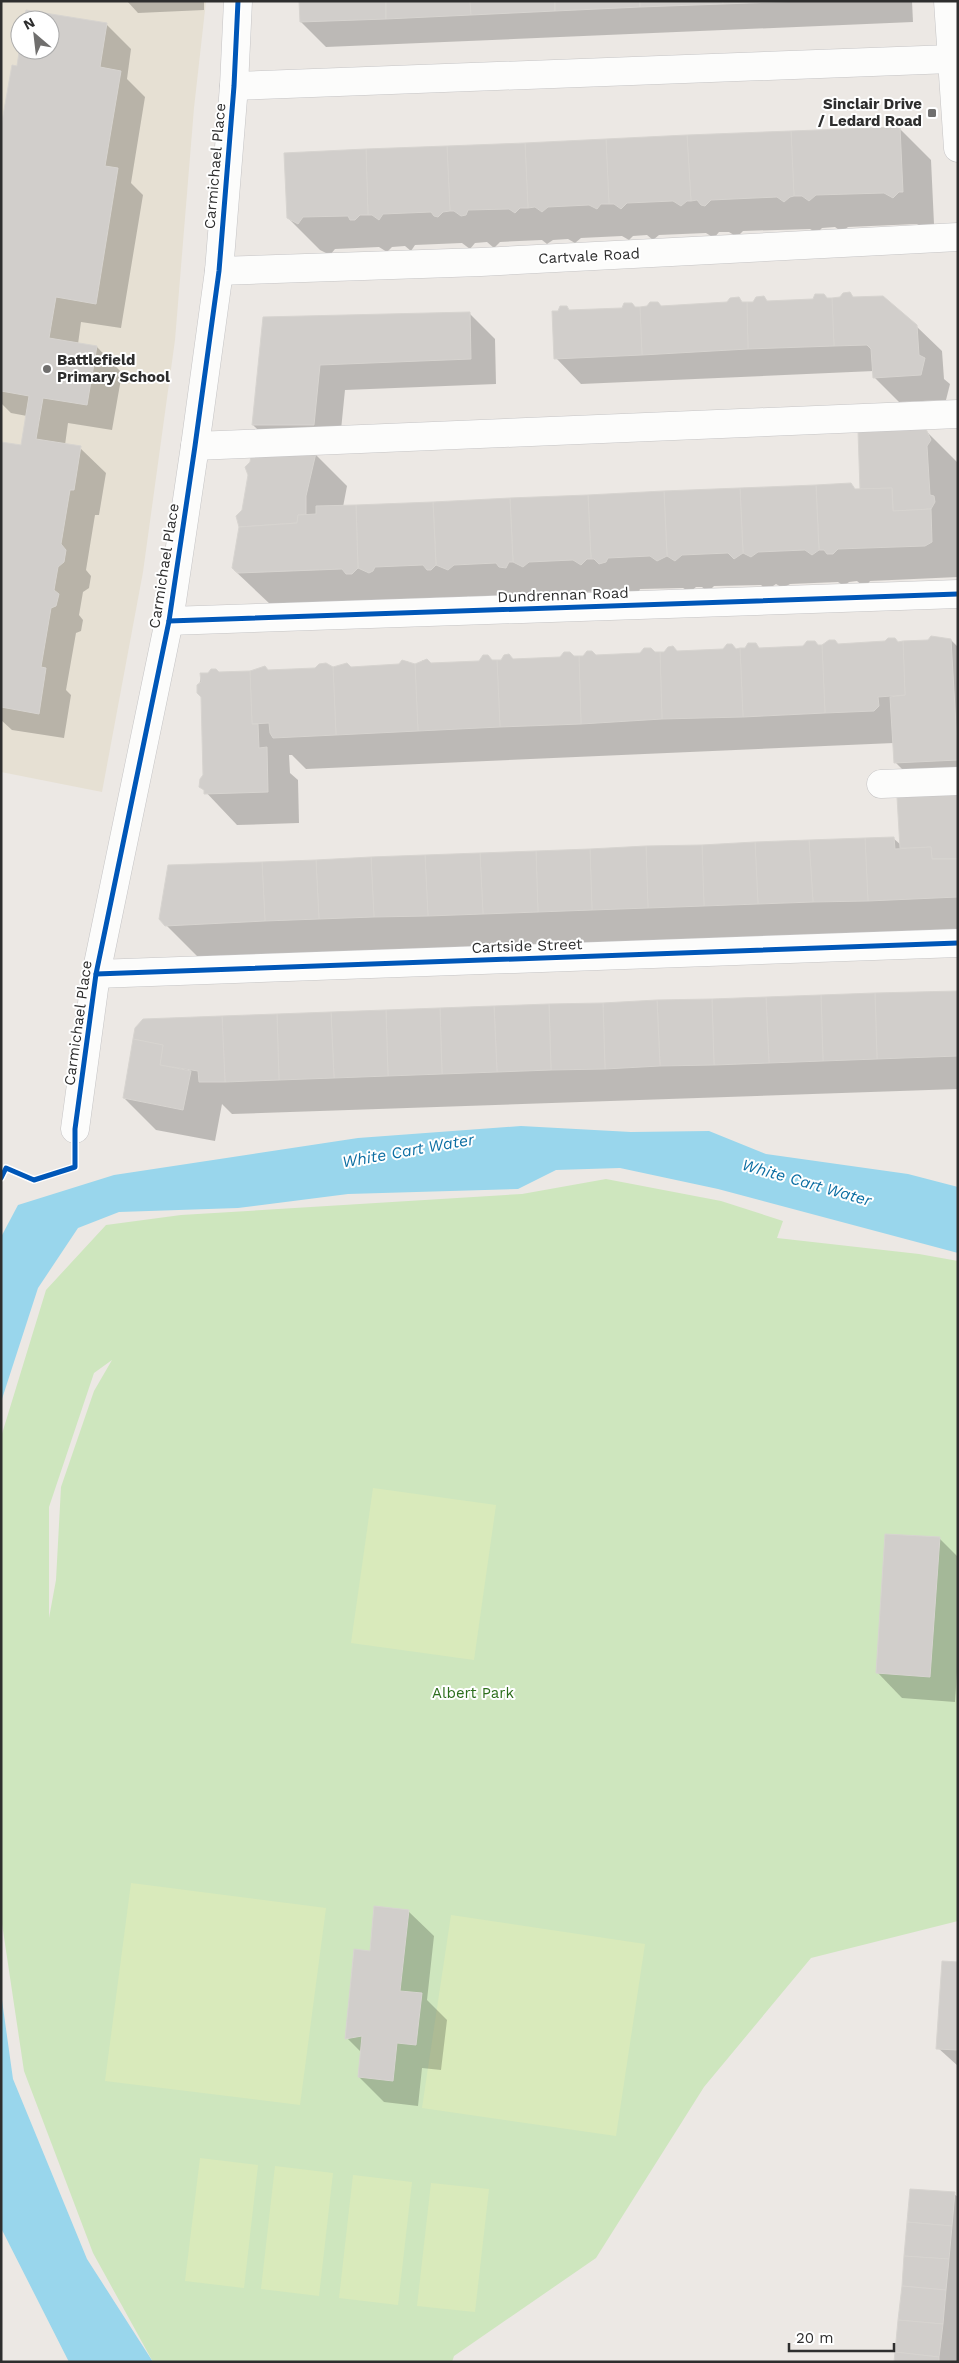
<svg xmlns="http://www.w3.org/2000/svg" width="959" height="2363" font-family="'Work Sans',sans-serif">
  <rect width="100%" height="100%" fill="#ece8e4"/>
  <!-- education -->
  <path fill="#e6e0d3" fill-rule="evenodd" d="M1 1H206L194 108 175 340 143 572 102 792 1 772ZM20 20H50V50H20Z"/>
  <!-- green -->
  <path fill="#cee6be" fill-rule="evenodd" d="M606 1179 721 1201 783 1221 777 1238 919 1254 958 1261V1921L811 1958 704 2087 596 2258 454 2356 452 2362H153L93 2253 24 2071 1 1917V1437L46 1290 106 1225 181 1215 522 1194ZM112 1360 94 1391 61 1487 56 1580 49 1618V1507L94 1373Z"/>
  <!-- pitch -->
  <g fill="#d9eabb">
    <path d="M373 1488 496 1505 474 1660 351 1643Z"/>
    <path d="M131 1883 326 1908 300 2105 105 2081Z"/>
    <path d="M451 1915 645 1944 616 2136 422 2108Z"/>
    <path d="M200 2158 258 2165 244 2288 185 2281Z"/>
    <path d="M275 2166 333 2173 319 2296 261 2289Z"/>
    <path d="M353 2175 412 2182 398 2305 339 2298Z"/>
    <path d="M431 2183 489 2189 475 2312 417 2306Z"/>
  </g>
  <!-- water -->
  <g fill="#99d6ec">
    <path d="M521 1126 631 1132 709 1131 766 1154 908 1174 958 1187V1253L718 1189 620 1168 556 1170 518 1189 348 1194 238 1208 119 1212 78 1228 38 1288 1 1402V1237L18 1205 114 1175 358 1138Z"/>
    <path d="M1 1993 13 2079 87 2259 153 2362H69L1 2228Z"/>
  </g>
  <!-- shadow -->
  <g fill="#0003">
    <path d="M127 1H204V10L138 13Z"/>
    <path d="M300 1H912L913 22 326 47 301 22Z"/>
    <path d="M27 11 106 24 131 49 127 79 145 97 131 183 143 195 121 328 81 322 78 344 97 347 122 373 112 430 68 423 65 445 80 448 106 473 99 515H95L86 570 91 576 89 588 83 592 79 615 83 620 81 631 76 633 66 690 71 695 64 738 12 730 1 720V443L22 447 27 416 11 413 1 403V135L21 50H50V20H26Z"/>
    <path d="M899 128 931 160 934 224 925 229 917 224 848 227 842 232 835 227 822 228 817 233 810 229 743 231 737 237 729 232H719L714 238 706 233 659 235 653 240 647 235 633 236 629 240 622 236 581 238 575 243 568 239 553 240 547 244 542 240 500 242 494 248 487 242 475 243 470 249 462 243 415 245 411 251 405 246 392 247 387 252 379 247 335 249 330 255 320 250 288 218Z"/>
    <path d="M854 298 916 326 942 351 944 379 950 384 946 400 899 402 874 377V371L581 384 556 358 570 311 622 309 632 304 636 308 648 307 658 303 662 307Z"/>
    <path d="M470 314 495 339 496 384 345 390 339 450H279L253 425 264 318Z"/>
    <path d="M925 430 958 463V577L870 581 867 585 863 586 857 581 849 582 844 586 838 582 790 584 783 588 776 584 767 590 761 585 714 586 708 592 702 587H696L690 592 683 588 640 589 638 594 633 595 627 590H619L613 596 606 591 561 593 555 598 549 594H541L538 600 533 599 528 594 486 596 481 601 468 596 462 601 456 597 406 599 405 603 271 605 234 570 233 564 315 454 347 486 343 507 856 490H861Z"/>
    <path d="M939 637 942 641 951 640 958 647V793L927 794 895 762 894 743 306 769 292 755H289L290 773 298 780 299 823 237 825 201 787 204 775 202 697 198 693 201 675 399 665 403 661H407L411 665H419L423 660H427L431 664 737 650 746 649 755 644 760 649 899 643 929 641 932 638Z"/>
    <path d="M958 796V930L198 957 160 919 893 838 901 845Z"/>
    <path d="M958 992V1089L232 1114 222 1104 215 1141 156 1130 124 1098 136 1029Z"/>
    <path d="M939 1538 958 1557V1657L955 1702 902 1698 877 1672Z"/>
    <path d="M408 1911 434 1936 427 2000 447 2020 441 2070 422 2068 418 2106 384 2102 359 2077 362 2053 347 2038 371 1952Z"/>
    <path d="M958 1963V2066L938 2048Z"/>
    <path d="M954 2194 958 2197V2362H895Z"/>
  </g>
  <!-- building -->
  <g fill="#d1cecb" stroke="#d7d4d0">
    <path d="M299 1H386V19L300 22Z"/>
    <path d="M386 1H470L471 15 386 19Z"/>
    <path d="M470 1H555V11L471 15Z"/>
    <path d="M555 1H640V7L555 11Z"/>
    <path d="M640 1H723V4L640 7Z"/>
    <path d="M723 1H802L723 4Z"/>
    <path d="M26 10 107 23 100 67 121 71 105 166 118 168 96 304 56 297 49 338 97 346 87 405 43 398 36 439 81 446 74 490H70L61 544 66 550 64 562 58 567 54 590 59 594 56 606 51 608 41 667 46 668 39 714 1 707V442L21 445 29 396 1 391V127L12 65 17 66 20 46V50H50V20H24Z"/>
    <path d="M900 127 903 192H899L893 198 884 193 816 195 809 201 802 196H794L791 131Z"/>
    <path d="M791 131 794 196 790 197 784 202 777 197 711 200 705 206 701 205 697 200 691 201 687 135Z"/>
    <path d="M687 135 691 201H687L681 206 673 201 627 203 621 209 614 204H609L606 139Z"/>
    <path d="M606 139 609 204H601L597 209 589 205 548 207 542 212 535 207 528 208 525 143Z"/>
    <path d="M525 143 528 208H520L515 213 509 209 468 210 466 215 461 216 454 211H450L447 146Z"/>
    <path d="M447 146 450 211 443 212 438 217 434 216 431 212 383 214 379 220 372 215H368L366 149Z"/>
    <path d="M366 149 368 215H360L355 220H350L348 216 303 217 298 224 287 218 284 153Z"/>
    <path d="M850 292 853 297 883 296 917 325 919 355 925 358 921 375 873 378 871 349 867 345 834 346 832 298 840 297 843 293Z"/>
    <path d="M815 294H824L827 298H832L834 346 748 349 747 302H753L756 297 764 296 767 301 813 299Z"/>
    <path d="M739 297 742 302H747L748 349 642 355 640 307 647 306 650 302H658L661 306 727 302 730 298Z"/>
    <path d="M624 303H632L635 307H640L642 355 554 359 552 311H558L560 306H567L569 310 622 308Z"/>
    <path d="M470 312 471 359 320 365 314 425H252L263 317Z"/>
    <path d="M926 429 931 440 927 446 930 495 934 496 935 502 931 509 893 511 892 488 860 489 858 431Z"/>
    <path d="M316 453 306 496V514L298 515 297 523 239 527 236 516 242 510 248 475 245 467 250 462 251 456Z"/>
    <path d="M851 483 855 489 892 488 893 511 931 509 932 542 925 546 838 549 833 554H827L824 550H819L816 485Z"/>
    <path d="M816 485 819 550 812 555 805 550 758 552 751 557 743 553 740 488Z"/>
    <path d="M740 488 743 553 734 559 728 553 682 555 675 561 667 556 664 491Z"/>
    <path d="M664 491 667 556 657 561 650 556 608 558 606 562 599 564 594 559H591L588 495Z"/>
    <path d="M588 495 591 559H587L581 565 573 560 529 562 523 567 513 562 510 498Z"/>
    <path d="M510 498 513 562H509L506 568 499 567 496 563 454 565 448 570 436 565 433 502Z"/>
    <path d="M433 502 436 565 431 570H427L423 565 375 567 373 571 369 573 358 568 356 505Z"/>
    <path d="M356 505 358 568 352 574H346L342 569 238 573 232 568 239 527 297 523 298 515 316 514V506Z"/>
    <path d="M931 636 951 639 958 760 894 763 890 697 905 695 903 641 928 640Z"/>
    <path d="M888 638H895L898 642 903 641 905 695 878 697 879 706 874 711 825 713 822 645 829 640H835L838 644 885 641Z"/>
    <path d="M807 641H815L818 645H822L825 713 743 717 740 648H745L748 643H756L759 648 803 646Z"/>
    <path d="M727 644H732L736 649 740 648 743 717 662 719 660 652H664L668 647 673 646 677 651 723 649Z"/>
    <path d="M644 648H651L655 652H660L662 719 581 724 579 656H583L587 651H592L596 655 640 653Z"/>
    <path d="M564 652H570L574 656H579L581 724 500 727 497 660H501L504 655 509 654 513 659 560 657Z"/>
    <path d="M483 655H488L492 660H497L500 727 418 731 415 664 427 659 431 663 479 661Z"/>
    <path d="M402 660 415 664 418 731 336 735 333 667 347 663 351 667 399 664Z"/>
    <path d="M326 663 333 667 336 735 273 738 270 733 269 723 252 724 250 671 265 666 268 670 315 668 319 664Z"/>
    <path d="M211 669H216L219 672 250 671 252 724H258L259 748 267 747 268 792 204 794V790L199 787 200 779 203 775 201 697 197 693V685L201 682 200 673H208Z"/>
    <path d="M958 794V859H932L931 847 900 848 897 797Z"/>
    <path d="M894 837 895 849 931 847 932 859H958V897L868 901 865 838Z"/>
    <path d="M865 838 868 901 813 902 809 840Z"/>
    <path d="M809 840 813 902 758 904 755 842Z"/>
    <path d="M755 842 758 904 704 906 702 845Z"/>
    <path d="M702 845 704 906 648 908 646 846Z"/>
    <path d="M646 846 648 908 592 910 590 849Z"/>
    <path d="M590 849 592 910 538 912 536 851Z"/>
    <path d="M536 851 538 912 483 914 480 853Z"/>
    <path d="M480 853 483 914 428 916 425 855Z"/>
    <path d="M425 855 428 916 374 917 371 857Z"/>
    <path d="M371 857 374 917 319 919 316 860Z"/>
    <path d="M316 860 319 919 265 921 262 862Z"/>
    <path d="M262 862 265 921 165 926 159 919 168 865Z"/>
    <path d="M958 991V1056L877 1059 875 993Z"/>
    <path d="M875 993 877 1059 823 1061 821 995Z"/>
    <path d="M821 995 823 1061 769 1063 766 997Z"/>
    <path d="M766 997 769 1063 714 1065 712 999Z"/>
    <path d="M712 999 714 1065 660 1066 657 1000Z"/>
    <path d="M657 1000 660 1066 605 1069 603 1003Z"/>
    <path d="M603 1003 605 1069 551 1070 549 1004Z"/>
    <path d="M549 1004 551 1070 497 1072 494 1006Z"/>
    <path d="M494 1006 497 1072 442 1074 440 1008Z"/>
    <path d="M440 1008 442 1074 388 1076 386 1010Z"/>
    <path d="M386 1010 388 1076 334 1078 331 1012Z"/>
    <path d="M331 1012 334 1078 279 1080 277 1014Z"/>
    <path d="M277 1014 279 1080 225 1082 222 1016Z"/>
    <path d="M222 1016 225 1082H199L198 1071 160 1065 163 1045 133 1039 135 1028 143 1019Z"/>
    <path d="M133 1039 163 1045 160 1065 191 1071 183 1110 123 1098Z"/>
    <path d="M885 1534 940 1537 930 1677 876 1673Z"/>
    <path d="M374 1906 409 1910 400 1991 422 1993 416 2045 397 2043 393 2081 358 2077 362 2036 345 2039 354 1949 370 1951Z"/>
    <path d="M942 1961 958 1962V2050L936 2049Z"/>
    <path d="M910 2189 955 2192 952 2226 907 2222Z"/>
    <path d="M907 2222 952 2226 949 2259 904 2256Z"/>
    <path d="M904 2256 949 2259 946 2290 902 2286Z"/>
    <path d="M902 2286 946 2290 943 2324 898 2320Z"/>
    <path d="M898 2320 943 2324 939 2357 895 2352Z"/>
    <path d="M895 2352 939 2357V2362H894Z"/>
  </g>
  <g fill="none" stroke-linecap="round" stroke-linejoin="round">
    <defs>
      <g id="minor">
        <path d="M948 1 958 148"/>
        <path d="M234 86 951 59"/>
        <path d="M219 271 481 262 958 237"/>
        <path d="M195 446 958 414"/>
        <path d="M169 621 958 594"/>
        <path d="M881 784 958 781"/>
        <path d="M96 974 958 943"/>
        <path d="M75 1129 96 974 169 621 195 446 219 271 234 86 238 1"/>
      </g>
    </defs>
    <!-- minor casing -->
    <use href="#minor" stroke="#c5c4c5" stroke-width="29"/>
    <!-- minor -->
    <use href="#minor" stroke="#fcfcfb" stroke-width="28"/>
    <defs>
      <g id="cycleway">
        <path d="M169 621 958 594"/>
        <path d="M96 974 958 943"/>
        <path d="M1 1178 6 1168 34 1180 75 1167V1129L96 974 169 621 195 446 219 271 234 86 238 1"/>
      </g>
    </defs>
    <!-- cycleway casing -->
    <use href="#cycleway" stroke="#fff" stroke-width="8"/>
    <!-- cycleway -->
    <use href="#cycleway" stroke="#0057b8" stroke-width="5"/>
  </g>
  <!-- markers -->
  <g fill="#706f6e" stroke="#fff" stroke-width="2">
    <rect x="927" y="108" width="10" height="10" rx="2.5"/>
    <circle cx="47" cy="369" r="5"/>
  </g>
  <g text-anchor="middle" stroke-width="4" stroke-linejoin="round" paint-order="stroke">
    <!-- poi labels -->
    <g font-size="15" font-weight="bold" fill="#2e2e2e" stroke="#fff" text-anchor="end">
      <text x="922" y="109">Sinclair Drive<tspan x="922" dy="17">/ Ledard Road</tspan></text>
      <text x="57" y="365" text-anchor="start">Battlefield<tspan x="57" dy="17">Primary School</tspan></text>
    </g>
    <!-- street labels -->
    <g font-size="15" fill="#2e2e2e" stroke="#fff">
      <text transform="translate(215 166) rotate(-85)" y="5">Carmichael Place</text>
      <text transform="translate(589 256) rotate(-3)" y="5">Cartvale Road</text>
      <text transform="translate(164 566) rotate(-81)" y="5">Carmichael Place</text>
      <text transform="translate(563 595) rotate(-2)" y="5">Dundrennan Road</text>
      <text transform="translate(527 946) rotate(-2)" y="5">Cartside Street</text>
      <text transform="translate(78 1023) rotate(-82)" y="5">Carmichael Place</text>
    </g>
    <!-- park labels -->
    <g font-size="15" fill="#2c6e1b" stroke="#fff">
      <text x="473" y="1698">Albert Park</text>
    </g>
    <!-- water labels -->
    <g font-size="16" font-style="italic" fill="#0d6fa3" stroke="#fff">
      <text transform="translate(408 1150) rotate(-10)" y="6">White Cart Water</text>
      <text transform="translate(807 1182) rotate(16)" y="6">White Cart Water</text>
    </g>
  </g>
  <!-- border -->
  <rect width="959" height="2363" fill="none" stroke="#2e2e2e" stroke-width="5"/>
  <!-- north arrow -->
  <g transform="translate(35 35) rotate(332)"><circle r="24" fill="#ffffff" stroke="#ababab"/>
  <path d="M0-4L9 19L0 12L-9 19Z" fill="#706f6e"/>
  <text y="-8" font-size="14" font-weight="bold" text-anchor="middle" fill="#2e2e2e">N</text>
  </g>
  <!-- scale -->
  <path d="M789 2343v8h105v-8" fill="none" stroke="#2e2e2e" stroke-width="2.5"/>
  <text x="796" y="2343" font-size="15" fill="#2e2e2e" stroke="#ffffff" stroke-width="4" paint-order="stroke">20 m</text>
</svg>
